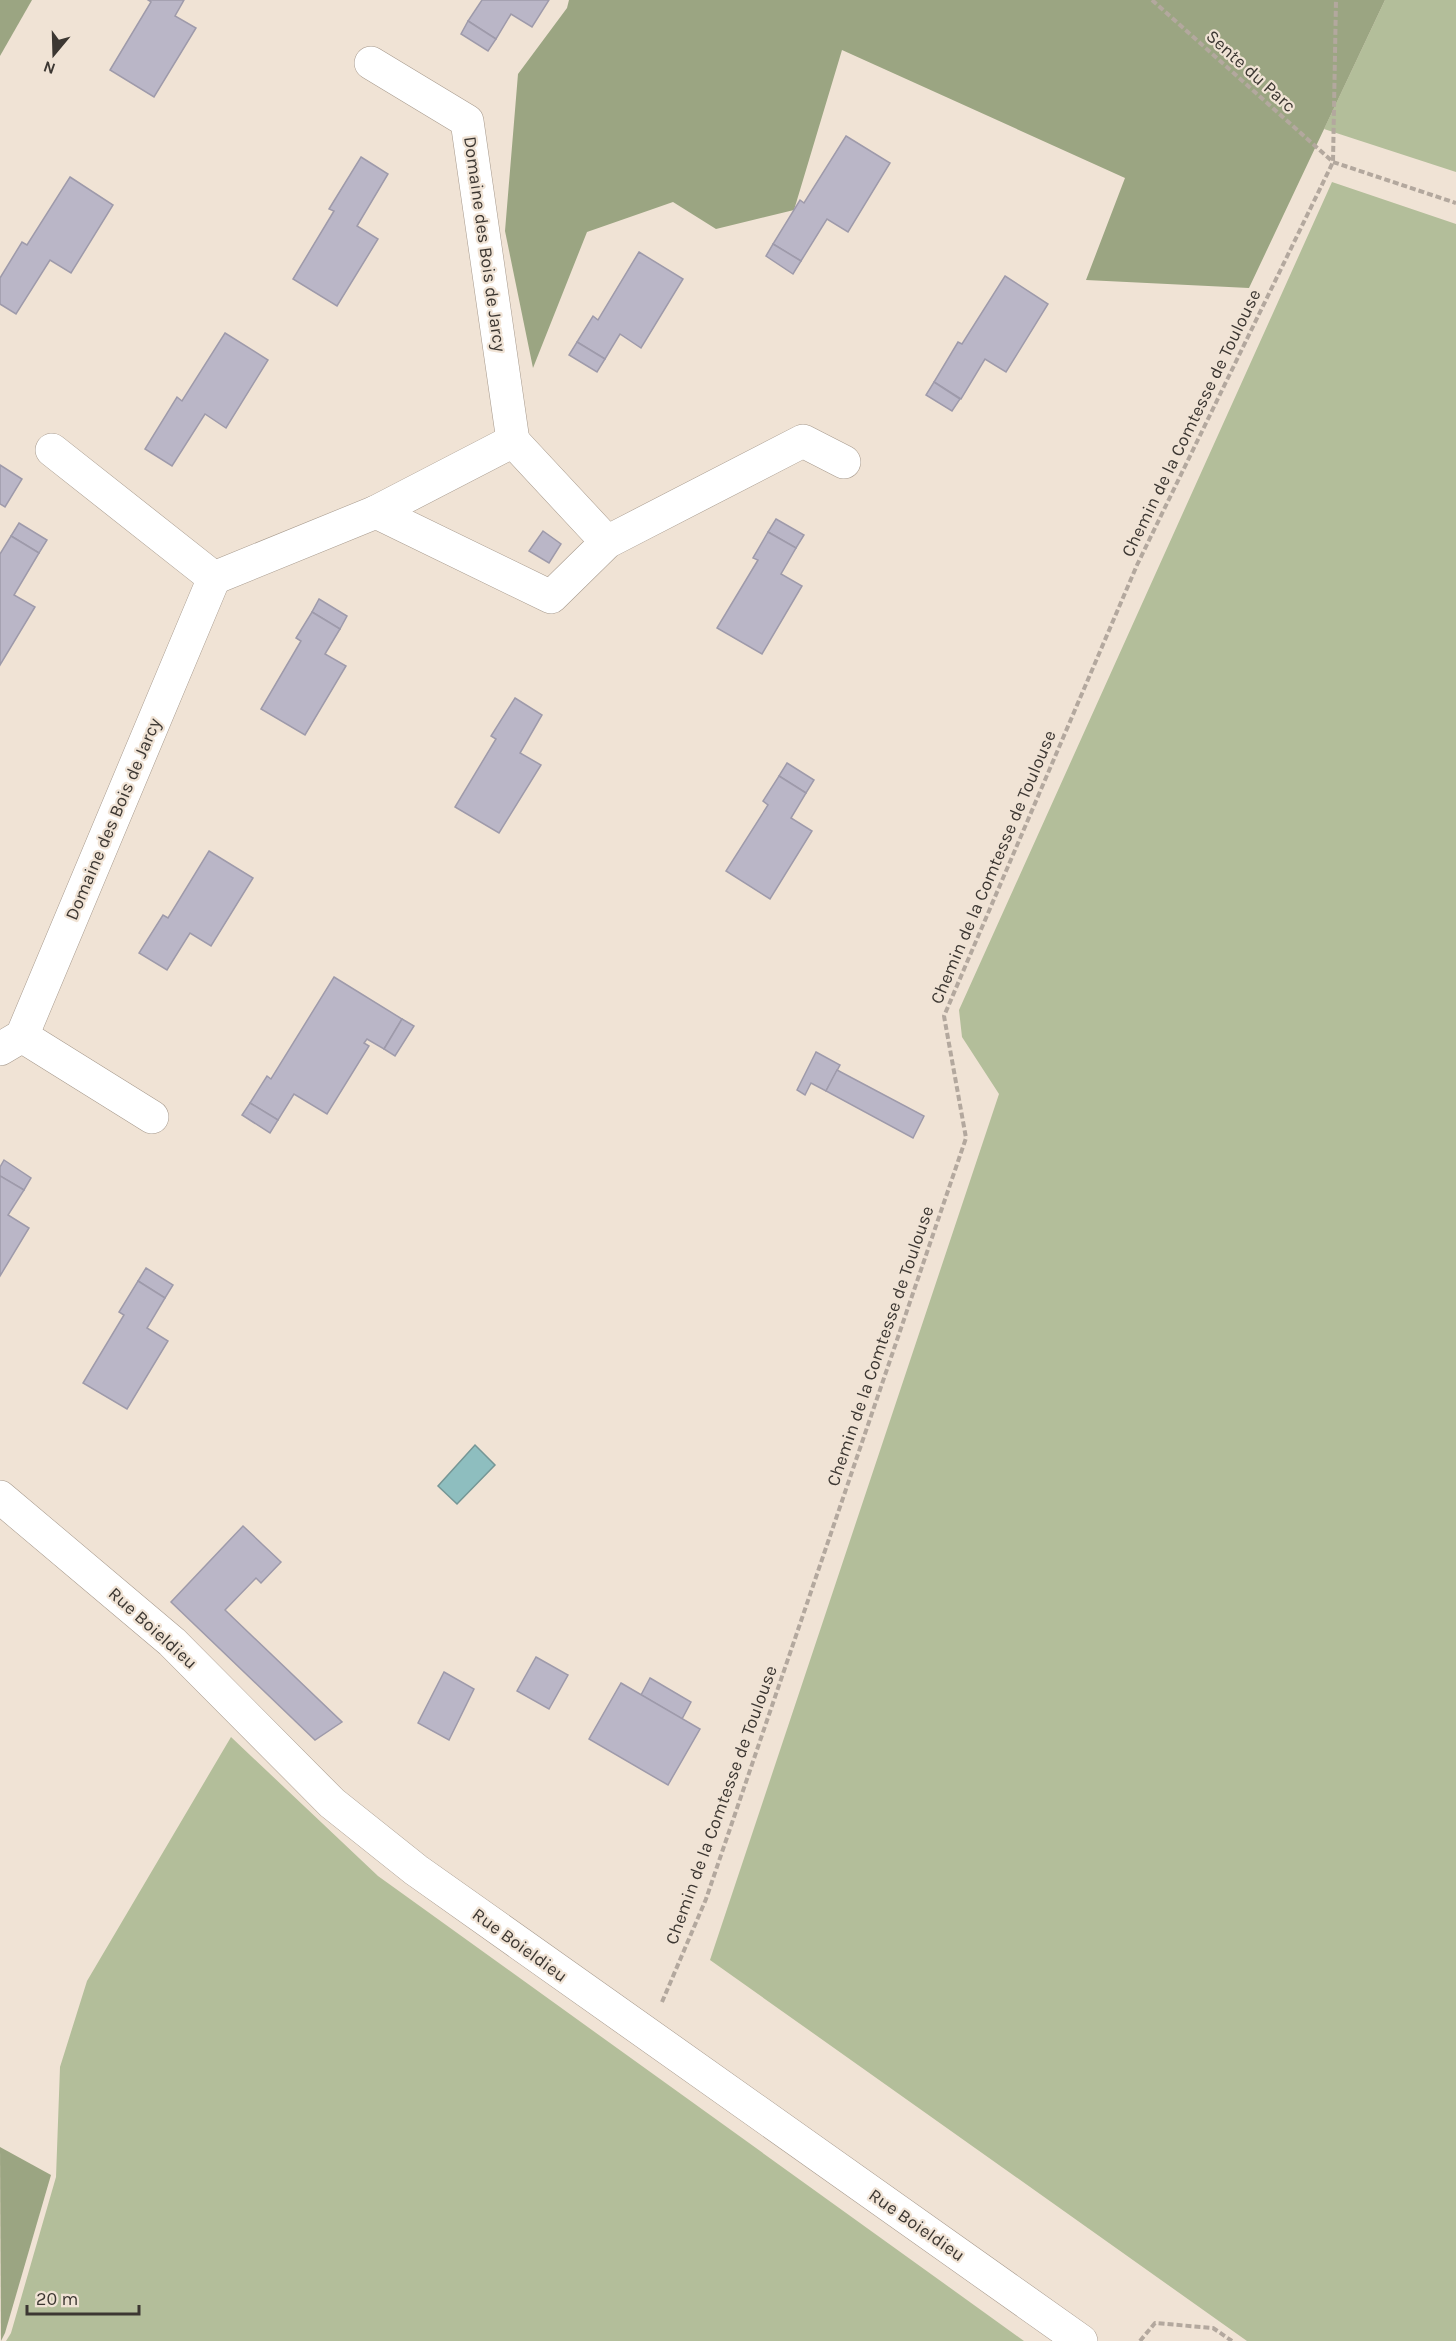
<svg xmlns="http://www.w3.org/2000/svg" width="1456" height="2341" font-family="Karla,sans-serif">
  <rect width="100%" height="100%" fill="#f0e3d5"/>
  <!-- green -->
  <g fill="#b3be9a">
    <path d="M1385 0H1456V172L1324 129Z"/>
    <path d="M1332 182 1456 224V2341H1247L710 1960 999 1094 962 1037 959 1010Z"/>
    <path d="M231 1737 378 1876 1024 2341H6L11 2333 56 2177 60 2067 87 1981Z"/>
  </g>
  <!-- forest -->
  <g fill="#9ba582">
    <path d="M0 0H32L0 56Z"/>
    <path d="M569 0H1385L1249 288 1086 280 1125 178 842 50 794 210 716 229 673 202 587 232 533 368 505 231 518 74 567 8Z"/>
    <path d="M0 2147 51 2175 5 2333 1 2341Z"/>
  </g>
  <!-- water -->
  <path fill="#8ebebf" stroke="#759695" stroke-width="1.5" d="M475 1445 495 1465 457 1504 438 1486Z"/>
  <!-- building -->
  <g fill="#bab6c7" stroke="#9e9aaa" stroke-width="1.5">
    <path d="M148 0H184L175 16 196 28 154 97 110 70 151 2Z"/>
    <path d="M482 0H549L532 27 511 14 496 39 468 21Z"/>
    <path d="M468 21 496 39 488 51 461 34Z"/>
    <path d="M846 136 890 163 848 232 827 219 801 261 773 244 800 200 804 203Z"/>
    <path d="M361 157 388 174 357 226 378 239 337 306 293 279 334 211 329 209Z"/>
    <path d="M70 177 113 205 71 273 50 260 16 314 0 304V278L22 242 27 245Z"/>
    <path d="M773 244 801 261 793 274 766 256Z"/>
    <path d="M639 252 683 279 641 348 620 334 605 359 577 342 593 316 598 320Z"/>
    <path d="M1005 276 1048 304 1006 372 985 359 961 399 934 382 958 342 962 344Z"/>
    <path d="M225 333 268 360 226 428 205 414 172 466 145 449 177 397 182 401Z"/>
    <path d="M577 342 605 359 597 372 569 355Z"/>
    <path d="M934 382 960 399 952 411 926 395Z"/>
    <path d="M0 465 22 479 5 507 0 504Z"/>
    <path d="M776 519 804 535 796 548 768 532Z"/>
    <path d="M19 523 47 540 39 553 11 536Z"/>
    <path d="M543 531 561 544 549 563 529 551Z"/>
    <path d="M768 532 796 548 781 574 802 586 762 654 717 628 758 560 753 558Z"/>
    <path d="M11 536 39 553 14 595 35 607 0 665V554Z"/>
    <path d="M319 599 347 616 340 629 312 612Z"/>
    <path d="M312 612 340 629 325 654 346 666 305 735 261 709 301 641 296 638Z"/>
    <path d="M515 698 542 715 520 753 541 765 499 833 455 807 496 739 491 736Z"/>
    <path d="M787 763 814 780 806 793 779 776Z"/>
    <path d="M779 776 806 793 791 818 812 831 770 899 726 871 768 805 763 801Z"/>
    <path d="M209 851 253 878 211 946 190 933 167 970 139 953 163 915 168 918Z"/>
    <path d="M334 977 402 1019 384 1049 367 1039 364 1043 369 1046 327 1114 294 1094 278 1120 250 1103 267 1076 271 1079Z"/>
    <path d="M402 1019 414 1026 395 1056 384 1049Z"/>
    <path d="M816 1052 840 1065 826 1091 811 1083 805 1095 797 1090Z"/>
    <path d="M837 1070 924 1116 913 1138 826 1091Z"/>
    <path d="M250 1103 278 1120 270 1133 242 1115Z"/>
    <path d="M4 1160 31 1178 24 1190 0 1176V1167Z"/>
    <path d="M0 1176 24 1190 8 1215 29 1228 0 1276Z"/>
    <path d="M146 1268 173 1285 165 1298 138 1281Z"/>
    <path d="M138 1281 165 1298 147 1328 168 1341 127 1409 83 1383 124 1315 119 1312Z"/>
    <path d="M243 1526 281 1562 261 1583 256 1578 225 1610 342 1722 315 1740 171 1602Z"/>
    <path d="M536 1657 568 1675 549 1709 517 1691Z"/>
    <path d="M444 1672 474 1689 449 1740 418 1723Z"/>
    <path d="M650 1678 691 1702 682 1719 641 1695Z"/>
    <path d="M621 1683 700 1729 668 1785 589 1739Z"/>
  </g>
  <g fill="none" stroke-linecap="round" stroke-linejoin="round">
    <defs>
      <g id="minor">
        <path d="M371 63 467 121 513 441 376 512"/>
        <path d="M513 441 607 542"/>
        <path d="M214 578 376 512 551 597 607 542 803 441 844 462"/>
        <path d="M22 1036 152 1117"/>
        <path d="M0 1049 22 1036 214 578 52 450"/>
        <path d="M0 1497 172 1642 332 1803 416 1870 1081 2341"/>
      </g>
    </defs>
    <!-- minor casing -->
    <use href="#minor" stroke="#a79a8d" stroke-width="34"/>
    <!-- path -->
    <g stroke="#b3a89e" stroke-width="4" stroke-dasharray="6 3" stroke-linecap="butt">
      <path d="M1152 0 1333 162 1456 203"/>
      <path d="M662 2002 706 1899 966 1138 944 1016 1137 565 1333 162 1336 0"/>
      <path d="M1140 2341 1155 2323 1213 2328 1232 2341"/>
    </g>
    <!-- minor -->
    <use href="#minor" stroke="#fff" stroke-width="33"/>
  </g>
  <g text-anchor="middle" stroke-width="4.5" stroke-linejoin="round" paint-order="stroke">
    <!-- street labels -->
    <g font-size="18" fill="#3c3732" stroke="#f0e3d5">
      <text transform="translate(1251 71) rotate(42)" y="6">Sente du Parc</text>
      <text transform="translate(485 244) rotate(82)" y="6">Domaine des Bois de Jarcy</text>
      <text transform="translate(1191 423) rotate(-64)" y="6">Chemin de la Comtesse de Toulouse</text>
      <text transform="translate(113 819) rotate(-67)" y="6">Domaine des Bois de Jarcy</text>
      <text transform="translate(993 867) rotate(-67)" y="6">Chemin de la Comtesse de Toulouse</text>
      <text transform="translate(880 1346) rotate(-71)" y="6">Chemin de la Comtesse de Toulouse</text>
      <text transform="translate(153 1628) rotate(42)" y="6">Rue Boieldieu</text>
      <text transform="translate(721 1805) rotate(-70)" y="6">Chemin de la Comtesse de Toulouse</text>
      <text transform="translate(520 1945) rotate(36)" y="6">Rue Boieldieu</text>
      <text transform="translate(917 2225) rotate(35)" y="6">Rue Boieldieu</text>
    </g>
  </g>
  <!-- north arrow -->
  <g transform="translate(54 54) rotate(199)" stroke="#f0e3d5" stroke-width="4.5" paint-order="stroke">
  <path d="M0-4.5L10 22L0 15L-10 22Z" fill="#3c3732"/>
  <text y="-9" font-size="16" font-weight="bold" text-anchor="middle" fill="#3c3732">N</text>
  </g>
  <!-- scale -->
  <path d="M27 2305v9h112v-9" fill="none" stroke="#3c3732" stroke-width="3"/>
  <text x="36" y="2305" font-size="18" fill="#3c3732" stroke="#f0e3d5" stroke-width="4.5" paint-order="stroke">20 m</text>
</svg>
